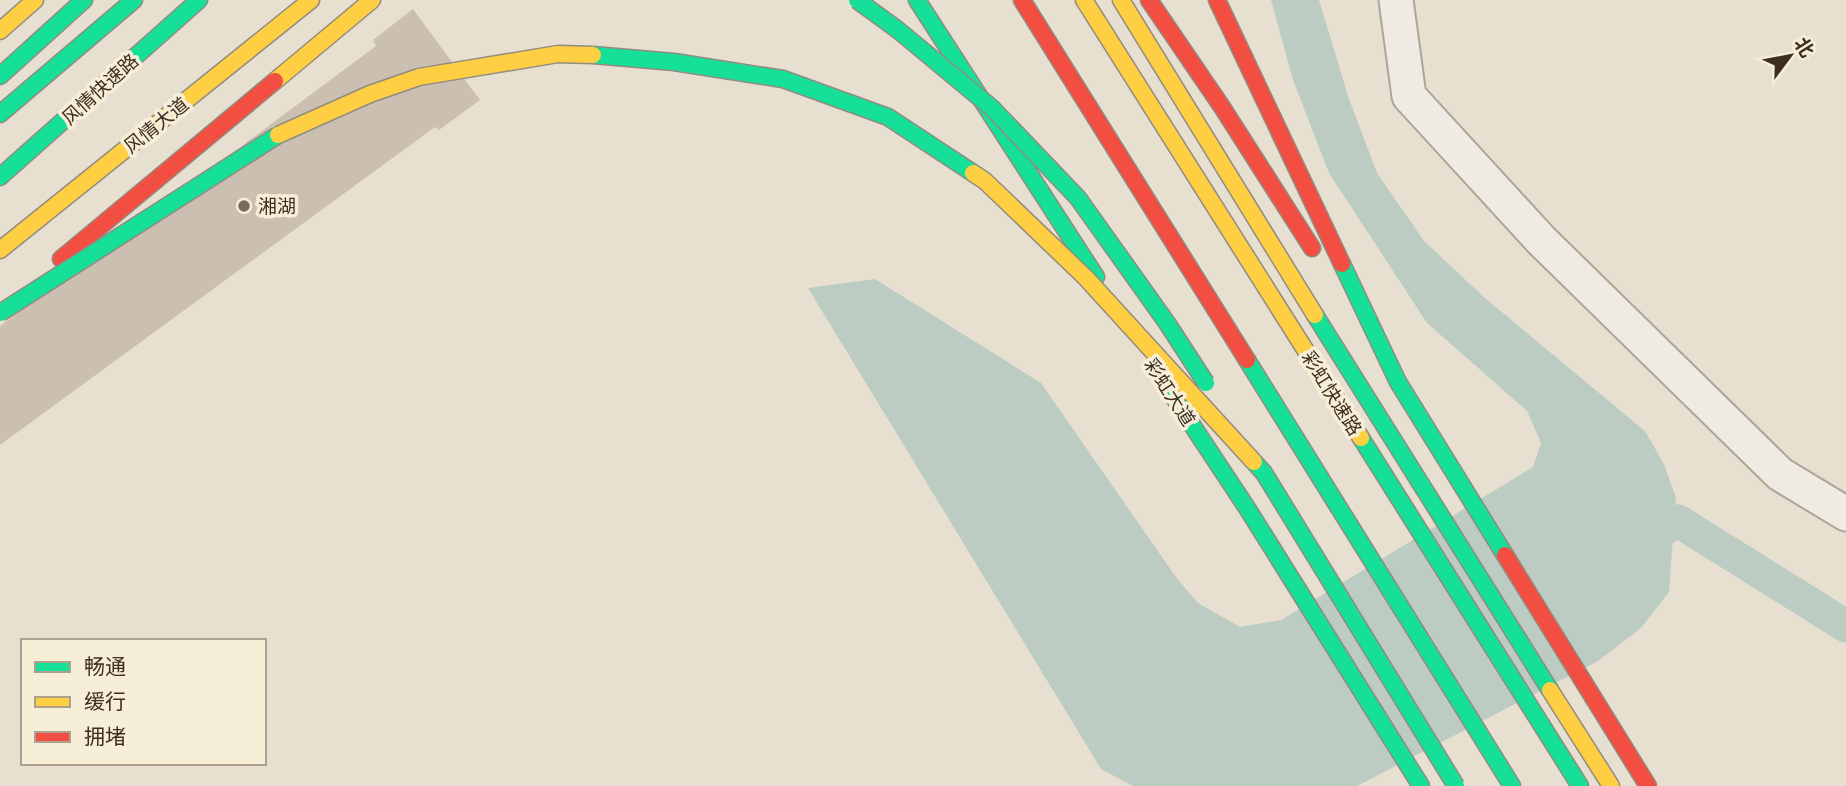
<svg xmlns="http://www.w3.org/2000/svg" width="1846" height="786" font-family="Bitter,'Noto Sans SC',serif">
  <rect width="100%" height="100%" fill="#e7e0d1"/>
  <!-- water -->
  <path fill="#bcccc2" d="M1271 0H1319L1349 99 1377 173 1424 241 1485 298 1645 431 1664 464 1676 498 1669 592 1641 628 1598 661 1357 786H1133L1101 769 808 288 875 279 1041 383 1178 580 1198 603 1240 627 1281 620 1533 467 1541 443 1527 411 1427 323 1329 173 1293 80Z"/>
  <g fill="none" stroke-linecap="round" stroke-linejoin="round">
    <!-- canal -->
    <path stroke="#bcccc2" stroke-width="33" d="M1635 547 1678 521 1846 626"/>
  </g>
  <!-- building -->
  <path fill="#cbbfb2" d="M413 9 480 100 439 130 435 127 0 445V326L376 46 373 40Z"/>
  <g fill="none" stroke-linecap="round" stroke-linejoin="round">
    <defs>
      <path id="street" d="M1396 0 1409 96 1541 240 1780 474 1846 514"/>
      <g id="fast">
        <path d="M917 0 1096 277"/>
        <path d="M0 76 84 0"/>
        <path d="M0 114 134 0"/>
        <path d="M0 177 199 0"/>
        <path d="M1342 264 1398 382 1505 555"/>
        <path d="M1315 315 1550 690"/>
        <path d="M1247 360 1512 786"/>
        <path d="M1157 372 1247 508 1421 786"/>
        <path d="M1361 438 1580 786"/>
      </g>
      <g id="slow">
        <path d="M1084 0 1361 438"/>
        <path d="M1121 0 1315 315"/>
        <path d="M0 31 35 0"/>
        <path d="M275 81 372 0"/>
        <path d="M0 250 311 0"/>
        <path d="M1550 690 1611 786"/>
      </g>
      <g id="jam">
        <path d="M1022 0 1247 360"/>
        <path d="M1149 0 1222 107 1312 248"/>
        <path d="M1217 0 1342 264"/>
        <path d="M61 259 275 81"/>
        <path d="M1505 555 1648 786"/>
      </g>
    </defs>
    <!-- street casing -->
    <use href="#street" stroke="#ada599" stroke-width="37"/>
    <!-- fast casing -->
    <use href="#fast" stroke="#928b80" stroke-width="19"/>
    <!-- slow casing -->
    <use href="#slow" stroke="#928b80" stroke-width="19"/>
    <!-- jam casing -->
    <use href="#jam" stroke="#928b80" stroke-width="19"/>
    <!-- street -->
    <use href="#street" stroke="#efebe3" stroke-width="33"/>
    <!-- fast -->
    <use href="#fast" stroke="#16e098" stroke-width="16"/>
    <!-- slow -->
    <use href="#slow" stroke="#ffcf43" stroke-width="16"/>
    <!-- jam -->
    <use href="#jam" stroke="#f24e42" stroke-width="16"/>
    <defs>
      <g id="fast-bridge">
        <path d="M857 0 898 30 992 108 1078 198 1167 323 1206 383"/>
        <path d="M593 55 674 62 783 79 888 117 973 173"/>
        <path d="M0 313 278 135"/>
        <path d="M1254 462 1264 473 1456 786"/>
      </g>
      <g id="slow-bridge">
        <path d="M278 135 370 94 419 77 558 54 593 55"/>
        <path d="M973 173 985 181 1086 278 1254 462"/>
      </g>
    </defs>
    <!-- fast-bridge casing -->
    <use href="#fast-bridge" stroke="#928b80" stroke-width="19" stroke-linecap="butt"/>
    <!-- slow-bridge casing -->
    <use href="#slow-bridge" stroke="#928b80" stroke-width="19" stroke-linecap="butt"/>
    <!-- fast-bridge -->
    <use href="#fast-bridge" stroke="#16e098" stroke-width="16"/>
    <!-- slow-bridge -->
    <use href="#slow-bridge" stroke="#ffcf43" stroke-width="16"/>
  </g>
  <!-- markers -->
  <circle fill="#786c5e" stroke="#f7eed8" stroke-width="2.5" cx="244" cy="206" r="7"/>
  <g text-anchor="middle" stroke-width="7" stroke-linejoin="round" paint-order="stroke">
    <!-- street labels -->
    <g font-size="19" fill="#3d2e20" stroke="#f7eed8">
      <text transform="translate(100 89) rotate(-42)" y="7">风情快速路</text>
      <text transform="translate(156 125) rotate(-39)" y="7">风情大道</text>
      <text transform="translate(1170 392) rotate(57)" y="7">彩虹大道</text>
      <text transform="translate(1332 393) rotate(58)" y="7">彩虹快速路</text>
    </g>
    <!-- poi labels -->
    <g font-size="19" fill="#3d2e20" stroke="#f7eed8" text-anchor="start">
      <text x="258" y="213">湘湖</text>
    </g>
  </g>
  <!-- legend -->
  <rect x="21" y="639" width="245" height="126" fill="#f7eed8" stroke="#ada18e" stroke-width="2"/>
  <rect x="35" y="662" width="35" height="10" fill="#16e098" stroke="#ada18e" stroke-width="2"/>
  <text x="84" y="674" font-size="21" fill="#3d2e20">畅通</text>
  <rect x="35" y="697" width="35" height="10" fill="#ffcf43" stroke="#ada18e" stroke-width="2"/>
  <text x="84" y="709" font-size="21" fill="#3d2e20">缓行</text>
  <rect x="35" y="732" width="35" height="10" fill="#f24e42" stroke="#ada18e" stroke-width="2"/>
  <text x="84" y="744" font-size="21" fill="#3d2e20">拥堵</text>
  <!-- north arrow -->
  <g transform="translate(1790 56) rotate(58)" stroke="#f7eed8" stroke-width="5" paint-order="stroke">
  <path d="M0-5L12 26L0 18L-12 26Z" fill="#3d2e20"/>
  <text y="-10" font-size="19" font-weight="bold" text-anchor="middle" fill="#3d2e20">北</text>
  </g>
</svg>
